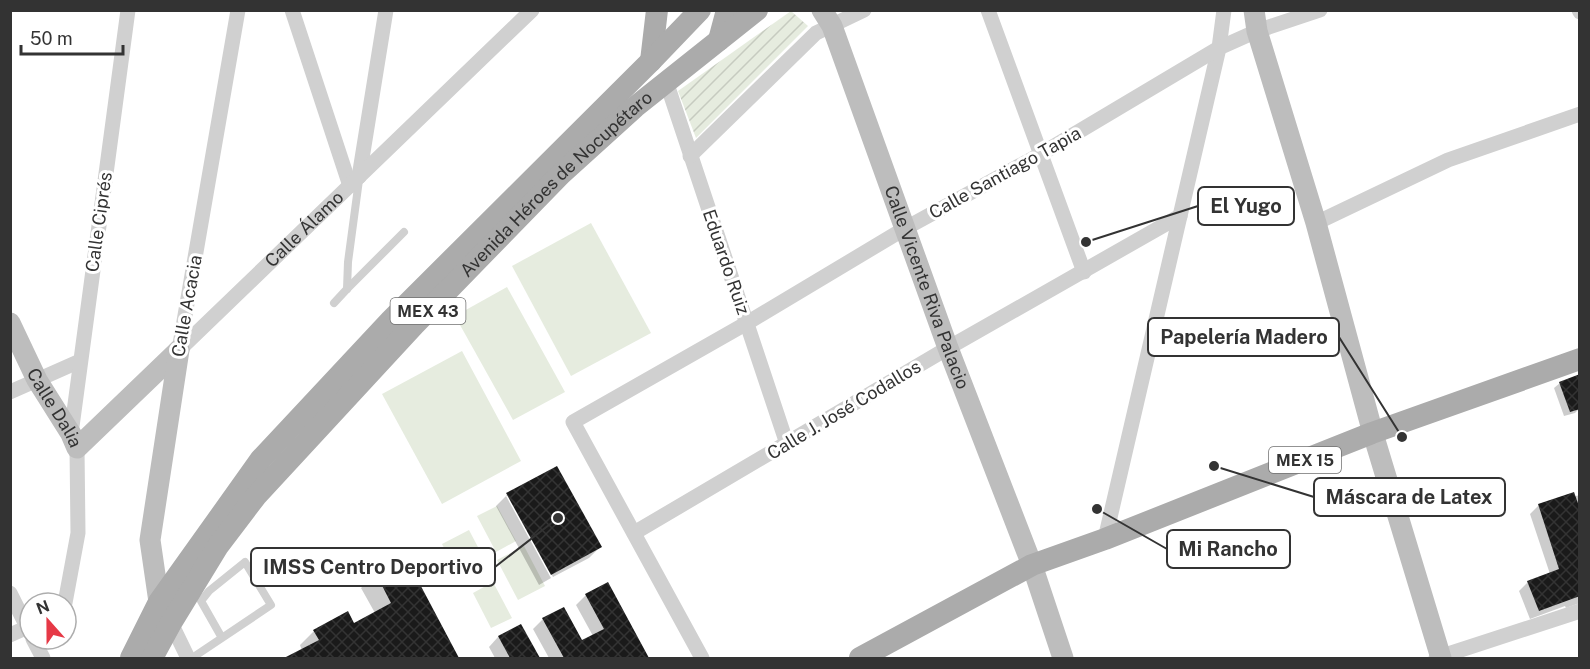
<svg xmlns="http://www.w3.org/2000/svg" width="1590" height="669" font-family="'Public Sans',sans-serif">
  <defs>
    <pattern id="garden-furrows" width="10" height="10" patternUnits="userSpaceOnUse" patternTransform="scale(1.5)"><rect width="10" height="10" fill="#e6ecdf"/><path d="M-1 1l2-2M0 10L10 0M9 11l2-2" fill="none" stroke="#c6cbc0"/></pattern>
    <pattern id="building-cross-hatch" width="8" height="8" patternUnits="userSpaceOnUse" patternTransform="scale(1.5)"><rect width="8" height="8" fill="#1a1a1a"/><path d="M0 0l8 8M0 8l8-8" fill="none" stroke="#333"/></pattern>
  </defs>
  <rect width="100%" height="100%" fill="#fff"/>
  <!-- grass -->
  <g fill="#e6ecdf">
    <path d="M591 223 651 333 571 376 512 266Z"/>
    <path d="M507 287 565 392 513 420 455 316Z"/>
    <path d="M462 351 521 461 442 504 382 394Z"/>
    <path d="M497 506 516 541 496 552 477 516Z"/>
    <path d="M469 530 490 570 463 584 442 544Z"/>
    <path d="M524 546 545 586 518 600 497 560Z"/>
    <path d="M493 582 512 618 491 628 473 593Z"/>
  </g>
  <!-- garden -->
  <path fill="url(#garden-furrows)" d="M791 11 808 26 696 138 678 91Z"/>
  <!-- shadow -->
  <g fill="#0003">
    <path d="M1560 383 1580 408 1575 413 1564 416 1554 388Z"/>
    <path d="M507 495 600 547 589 558 553 577 510 496H506L551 578 539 585 496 506Z"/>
    <path d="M1580 495V603L1566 608 1565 606 1530 619 1519 591 1528 582 1550 574 1530 514 1539 505Z"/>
    <path d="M404 558 457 658H288L302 651 300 645 314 631 354 625 375 613 361 588 376 573Z"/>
    <path d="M607 584 648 658H549L533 629 543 619 581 643 593 636 576 605 586 595Z"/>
    <path d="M520 626 538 658H495L489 647 498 637Z"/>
  </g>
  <!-- building -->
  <g fill="url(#building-cross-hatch)">
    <path d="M1580 374V409L1570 412 1559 382Z"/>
    <path d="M557 466 602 547 551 575 506 493Z"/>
    <path d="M1574 492 1580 509V596L1539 611 1527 581 1559 569 1538 504Z"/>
    <path d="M405 556 459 658H284L319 640 313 630 348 611 354 623 391 603 375 572Z"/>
    <path d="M608 582 649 658H564L542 618 564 607 582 640 604 629 585 594Z"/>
    <path d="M521 624 540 658H510L498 636Z"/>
  </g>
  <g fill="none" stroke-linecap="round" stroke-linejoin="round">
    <!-- lane -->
    <g stroke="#d0d0d0" stroke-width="8">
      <path d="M347 289 348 262 359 180"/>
      <path d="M334 303 347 289 404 232"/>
      <path d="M192 658 271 605 245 562 209 591 201 601 222 638"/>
    </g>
    <!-- street -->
    <g stroke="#d0d0d0" stroke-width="15">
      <path d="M292 10 350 186"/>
      <path d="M988 10 1084 272"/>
      <path d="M1579 10 1580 12"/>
      <path d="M666 81 787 444"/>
      <path d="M690 156 816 33 864 10"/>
      <path d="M359 177 386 10"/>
      <path d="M1316 223 1448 160 1580 114"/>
      <path id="s1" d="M179 350 532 10"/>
      <path d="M179 350 238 10"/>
      <path d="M10 392 80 361"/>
      <path d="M71 434 128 10"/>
      <path d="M634 533 948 348 1180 216"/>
      <path d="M1105 539 1219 48 1224 10"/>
      <path d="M10 593 30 633"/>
      <path d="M65 603 78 533 77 448"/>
      <path d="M171 623 188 658"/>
      <path d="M10 635 30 626"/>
      <path d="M33 639 43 658"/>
      <path d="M702 658 573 422 747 323 904 229 1041 154 1219 48 1257 31 1320 10"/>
      <path d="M1436 658 1580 611"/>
    </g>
    <!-- secondary -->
    <g stroke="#bdbdbd" stroke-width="21">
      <path id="s2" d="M822 10 832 26 948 348 1032 565 1063 658"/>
      <path d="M1254 10 1257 31 1316 223 1374 437 1441 658"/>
      <path id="s3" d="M10 323 37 380 71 434 77 448 179 350"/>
      <path d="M164 612 159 602 150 540 179 350"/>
    </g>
    <!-- primary -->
    <g stroke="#ababab" stroke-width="22">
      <path d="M719 40 727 10"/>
      <path d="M651 61 657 10"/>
      <path d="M131 658 159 602 261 459 391 320 651 61 700 10"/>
      <path id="s4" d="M152 658 171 623 218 546 256 496 415 324 561 174 635 107 757 10"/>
      <path d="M860 658 1032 565 1105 539 1372 433 1580 359"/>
    </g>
  </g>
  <g text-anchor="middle" stroke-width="6" stroke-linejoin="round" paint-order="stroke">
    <!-- shield labels -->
    <g fill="#fff" stroke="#707070" stroke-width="1.5">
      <rect x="390.5" y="298" width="75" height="26" rx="4.5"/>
      <rect x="1269" y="447" width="72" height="26" rx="4.5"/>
    </g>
    <g font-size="16" font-weight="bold" fill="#333">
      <text x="428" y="317">MEX 43</text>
      <text x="1305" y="466">MEX 15</text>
    </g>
    <!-- street labels -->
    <g font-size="18" fill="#333" stroke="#fff">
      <text transform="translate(1005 173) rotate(-29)" y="6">Calle Santiago Tapia</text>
      <text dy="6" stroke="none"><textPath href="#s4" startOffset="626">Avenida Héroes de Nocupétaro</textPath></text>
      <text transform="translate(99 222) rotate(-82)" y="6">Calle Ciprés</text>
      <text dy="6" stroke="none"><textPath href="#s1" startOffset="174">Calle Álamo</textPath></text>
      <text transform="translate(726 262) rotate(71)" y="6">Eduardo Ruiz</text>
      <text dy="6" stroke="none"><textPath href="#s2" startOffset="297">Calle Vicente Riva Palacio</textPath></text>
      <text transform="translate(187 306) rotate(-80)" y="6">Calle Acacia</text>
      <text dy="6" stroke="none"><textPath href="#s3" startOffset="96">Calle Dalia</textPath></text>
      <text transform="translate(844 410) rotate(-31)" y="6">Calle J. José Codallos</text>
    </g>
  </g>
  <!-- callouts -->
  <path fill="none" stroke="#333" stroke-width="2" d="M1086 242L1198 206M1402 437L1339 337M1214 466L1314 497M1097 509L1167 549M558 518L495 567"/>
  <g fill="#333" stroke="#fff" stroke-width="2">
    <circle cx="1086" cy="242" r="6"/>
    <circle cx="1402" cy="437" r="6"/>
    <circle cx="1214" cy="466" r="6"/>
    <circle cx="1097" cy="509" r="6"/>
    <circle cx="558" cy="518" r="6"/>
  </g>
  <g fill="#fff" stroke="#333" stroke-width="2">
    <rect x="1198" y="187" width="96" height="38" rx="6"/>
    <rect x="1148" y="318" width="191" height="38" rx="6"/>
    <rect x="1314" y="478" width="191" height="38" rx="6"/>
    <rect x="1167" y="530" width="123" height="38" rx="6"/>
    <rect x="251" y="548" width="244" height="38" rx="6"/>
  </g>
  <g font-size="20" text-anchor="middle" font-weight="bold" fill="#333">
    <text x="1246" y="213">El Yugo</text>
    <text x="1244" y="344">Papelería Madero</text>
    <text x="1409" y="504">Máscara de Latex</text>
    <text x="1228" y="556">Mi Rancho</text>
    <text x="373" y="574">IMSS Centro Deportivo</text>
  </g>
  <!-- border -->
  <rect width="1590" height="669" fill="none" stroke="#333333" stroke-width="24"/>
  <!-- north arrow -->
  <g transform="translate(48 621) rotate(339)"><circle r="28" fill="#ffffff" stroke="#adadad" stroke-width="1.5"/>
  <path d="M0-4.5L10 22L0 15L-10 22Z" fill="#e63946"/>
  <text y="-9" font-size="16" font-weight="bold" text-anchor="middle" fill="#333333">N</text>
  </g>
  <!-- scale -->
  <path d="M21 45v9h102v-9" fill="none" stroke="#333333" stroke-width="3"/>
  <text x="30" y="45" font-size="18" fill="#333333" stroke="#ffffff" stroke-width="4.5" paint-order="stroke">50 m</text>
</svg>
